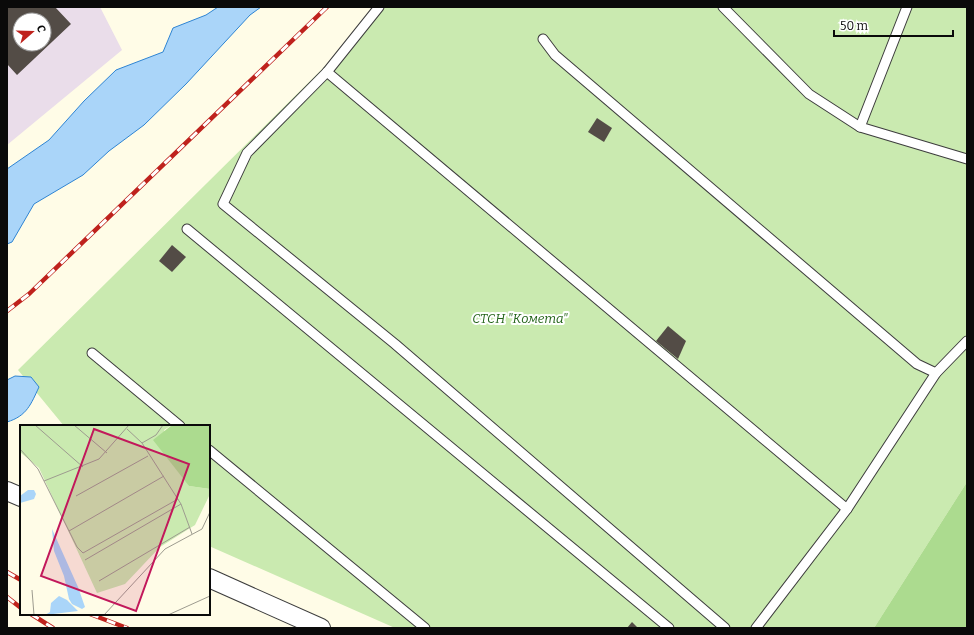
<svg xmlns="http://www.w3.org/2000/svg" width="974" height="635" font-family="Bitter,serif">
  <rect width="100%" height="100%" fill="#fffce7"/>
  <!-- industrial -->
  <path fill="#eaddea" fill-rule="evenodd" d="M7 7H100L122 50 7 145ZM20 20H44V44H20Z"/>
  <!-- green -->
  <path fill="#caeab0" d="M385 7H967V482L874 628H395L209 546V426H64L18 370Z"/>
  <!-- forest -->
  <path fill="#acdb8f" d="M967 482V628H874Z"/>
  <!-- water -->
  <g fill="#aad5f9" stroke="#2e84d3">
    <path d="M218 7H261L250 15 186 84 144 125 109 151 83 175 34 204 12 242 7 244V169L49 140 84 101 116 70 163 52 173 28 206 15Z"/>
    <path d="M15 376 31 377 39 387C31 404 27 416 7 422V380Z"/>
  </g>
  <!-- building -->
  <g fill="#534c46" fill-rule="evenodd">
    <path d="M7 7H55L71 24 17 75 7 64ZM20 20H44V44H20Z"/>
    <path d="M597 118 612 128 604 142 588 132Z"/>
    <path d="M172 245 186 257 172 272 159 261Z"/>
    <path d="M668 326 686 341 678 359 656 341Z"/>
    <path d="M632 622 638 628H627Z"/>
  </g>
  <g fill="none" stroke-linecap="round" stroke-linejoin="round">
    <defs>
      <g id="service">
        <path d="M379 7 327 72 247 153 223 204 395 344 725 628"/>
        <path d="M723 7 809 94 860 127 967 159"/>
        <path d="M543 39 555 55 917 364 936 373"/>
        <path d="M327 72 847 509"/>
        <path d="M860 127 907 7"/>
        <path d="M187 229 669 628"/>
        <path d="M92 353 180 426"/>
        <path d="M209 450 425 628"/>
        <path d="M756 628 847 509 936 373 967 341"/>
      </g>
      <g id="minor">
        <path d="M7 491 21 497"/>
        <path d="M209 578 321 628"/>
      </g>
    </defs>
    <!-- service casing -->
    <use href="#service" stroke="#3d3d3d" stroke-width="11"/>
    <!-- minor casing -->
    <use href="#minor" stroke="#3d3d3d" stroke-width="20"/>
    <!-- service -->
    <use href="#service" stroke="#fff" stroke-width="9"/>
    <!-- minor -->
    <use href="#minor" stroke="#fff" stroke-width="18"/>
    <defs>
      <g id="rail">
        <path d="M7 311 29 294 327 7"/>
        <path d="M7 572 21 580"/>
        <path d="M7 597 21 608"/>
        <path d="M31 614 53 628"/>
        <path d="M90 614 127 628"/>
      </g>
    </defs>
    <!-- rail casing -->
    <use href="#rail" stroke="#bf221d" stroke-width="4.5"/>
    <!-- rail -->
    <use href="#rail" stroke="#fff" stroke-width="3" stroke-dasharray="9" stroke-linecap="butt"/>
  </g>
  <g text-anchor="middle" stroke-width="4" stroke-linejoin="round" paint-order="stroke">
    <!-- park labels -->
    <g font-size="13" font-style="italic" fill="#236319" stroke="#fff">
      <text x="520" y="323">СТСН "Комета"</text>
    </g>
  </g>
  <!-- overview -->
  <g transform="translate(20 425)">
    <rect width="190" height="190" fill="#fffce7"/>
    <path d="M0 0H152L144 5 169 61 190 64V69L175 100 140 122 105 159 77 168 19 43 0 27Z" fill="#caeab0"/>
    <path d="M152 0H190V64L169 61 133 15Z" fill="#acdb8f"/>
    <path d="M8 65H14L16 69 14 74 0 78V71ZM32 104 58 162 65 182 62 184 52 179 49 174 44 151 34 126ZM39 171 47 175 58 186 25 190 30 187 31 178Z" fill="#aad5f9"/>
    <path fill="none" stroke="#9d9b8f" stroke-width="1" d="M15 0 63 42M54 0 87 28M107 4 122 18 161 79 172 109M122 18 136 10 143 0M0 24 18 44 57 122 63 128 158 74M24 56 79 34 109 0M56 71 128 31M49 106 144 51M65 135 161 79M79 156 170 102M12 165 14 190M84 190 145 124 182 104 190 87M148 190 190 171"/>
    <path fill="#c2185b" fill-opacity="0.15" stroke="#c2185b" stroke-width="2" d="M74 4 169 39 116 186 21 151Z"/>
    <rect width="190" height="190" fill="none" stroke="#0a0a0a" stroke-width="2"/>
  </g>
  <!-- border -->
  <rect width="974" height="635" fill="none" stroke="#0a0a0a" stroke-width="16"/>
  <!-- north arrow -->
  <g transform="translate(32 32) rotate(70)"><circle r="19" fill="#ffffff" stroke="#9d9d9d"/>
  <path d="M0-3L7 15L0 10L-7 15Z" fill="#bf221d"/>
  <text y="-6" font-size="11" font-weight="bold" text-anchor="middle" fill="#0a0a0a">С</text>
  </g>
  <!-- scale -->
  <path d="M834 30v6h119v-6" fill="none" stroke="#0a0a0a" stroke-width="2"/>
  <text x="840" y="30" font-size="12" fill="#0a0a0a" stroke="#ffffff" stroke-width="3" paint-order="stroke">50 m</text>
</svg>
